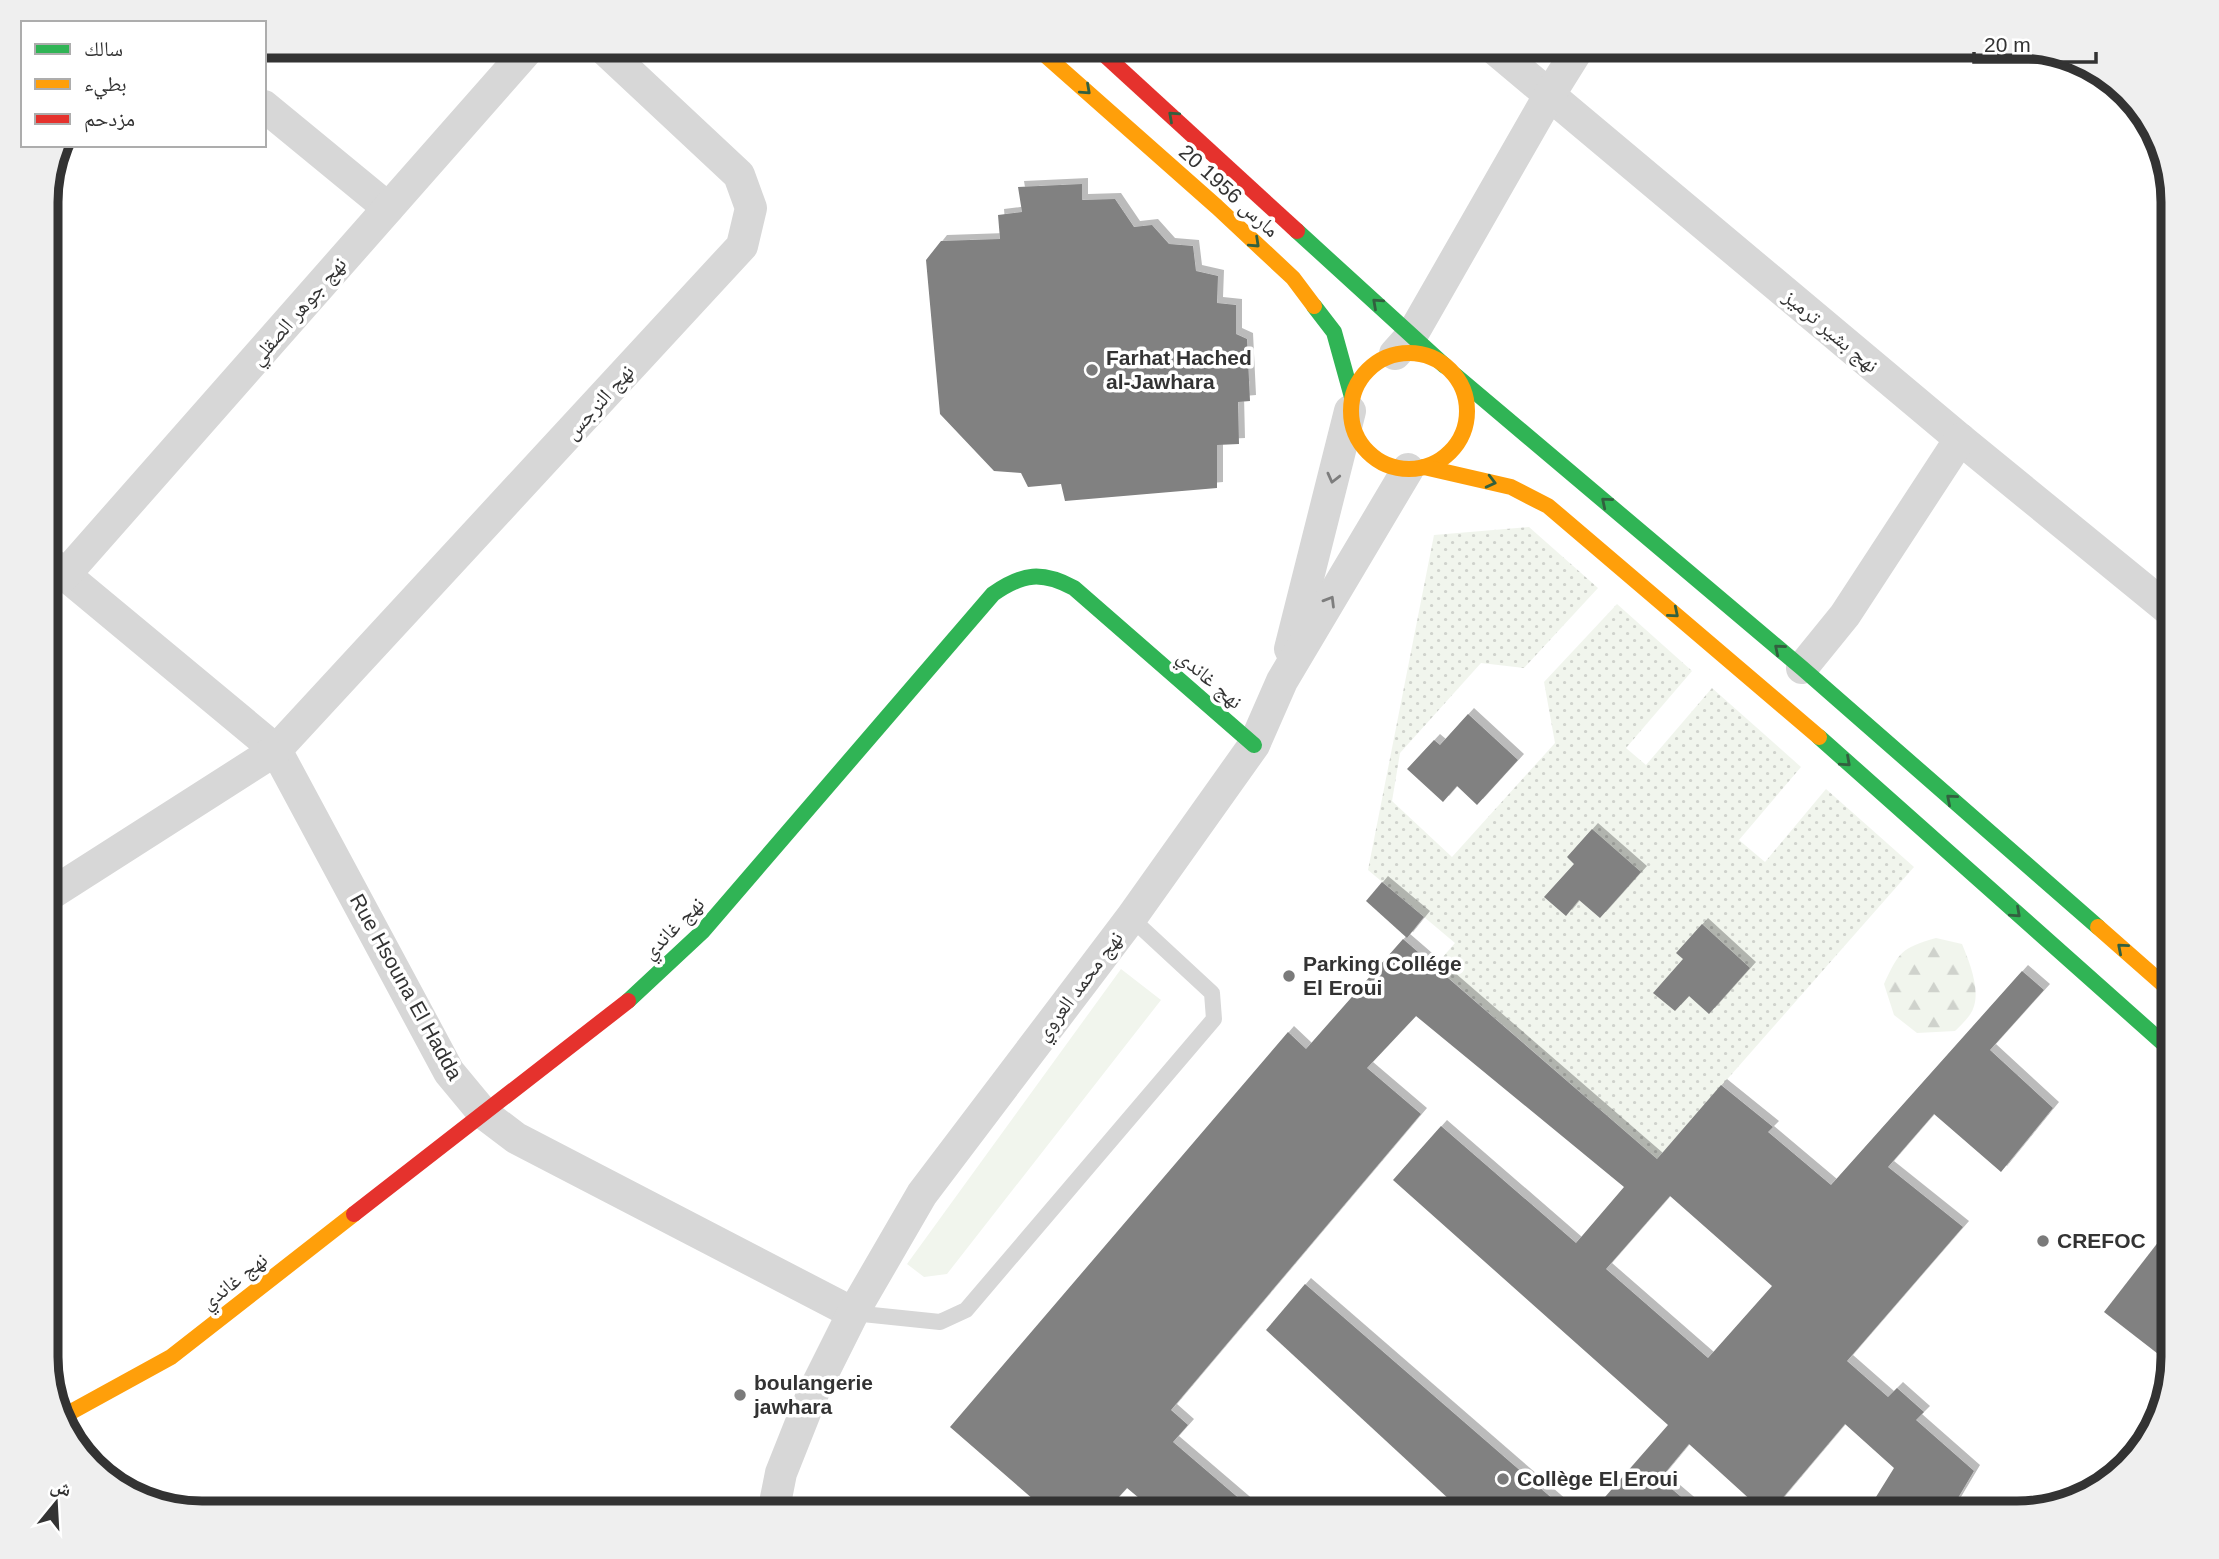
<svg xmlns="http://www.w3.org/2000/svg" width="2219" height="1559" font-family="Helvetica,'Noto Naskh Arabic',sans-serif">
  <defs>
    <pattern id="forest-firs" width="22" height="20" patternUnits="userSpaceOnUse" patternTransform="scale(1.75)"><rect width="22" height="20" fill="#f1f5ed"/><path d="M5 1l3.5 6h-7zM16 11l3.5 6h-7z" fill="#cfd2cc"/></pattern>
    <pattern id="garden-dots" width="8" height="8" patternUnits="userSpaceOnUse" patternTransform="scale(1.75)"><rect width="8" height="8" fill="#f1f5ed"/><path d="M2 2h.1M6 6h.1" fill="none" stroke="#cfd2cc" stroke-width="1.8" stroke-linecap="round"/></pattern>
    <filter id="shadow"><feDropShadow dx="6" dy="-6" stdDeviation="0" flood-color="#0004"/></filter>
  </defs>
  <rect width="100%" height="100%" fill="#fff"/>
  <!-- grass -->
  <path fill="#f1f5ed" d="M1121 969 1161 1000 947 1274 924 1277 907 1264Z"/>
  <!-- forest -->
  <path fill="url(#forest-firs)" d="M1936 938 1962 944C1969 961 1981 990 1973 1009 1970 1017 1961 1025 1955 1031L1917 1033 1894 1015 1884 984C1899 952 1901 948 1936 938Z"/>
  <!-- garden -->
  <path fill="url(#garden-dots)" d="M1529 527 1598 588 1524 668 1481 663 1400 753 1392 801 1452 857 1555 743 1544 682 1617 604 1692 671 1626 748 1646 765 1712 688 1801 767 1739 840 1765 862 1826 789 1914 867 1657 1159 1435 966 1455 943 1368 870 1434 535Z"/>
  <!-- building -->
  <g fill="#818181" fill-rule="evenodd" filter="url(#shadow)">
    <path d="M1082 184V200L1115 199 1134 227 1152 225 1169 244 1193 246 1196 271 1218 276 1217 303 1236 305V334L1247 339 1250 401 1238 402 1239 444 1217 445V488L1065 501 1061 484 1028 487 1021 473 994 471 940 414 926 260 941 241 1000 239 998 215 1022 212 1018 187Z"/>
    <path d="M1468 714 1518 760 1477 805 1457 786 1443 802 1407 769 1434 740 1440 745Z"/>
    <path d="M1592 829 1641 872 1600 918 1579 900 1566 916 1544 897 1574 864 1567 857Z"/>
    <path d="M1382 882 1424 917 1407 938 1366 901Z"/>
    <path d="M1702 924 1750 968 1709 1014 1689 996 1675 1011 1653 993 1683 959 1676 953Z"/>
    <path d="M1403 939 1657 1159 1721 1085 1773 1127 1768 1132 1831 1185 2022 971 2044 990 1990 1050 2053 1108 2001 1172 1934 1114 1888 1167 1963 1227 1847 1361 1888 1397 1897 1388 1924 1412 1916 1420 1974 1471 1949 1513H1866L1894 1468 1845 1424 1770 1513H1765L1689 1444 1660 1479 1700 1513H1591L1668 1425 1393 1180 1441 1126 1576 1243 1624 1187 1416 1016 1367 1068 1421 1114 1171 1410 1188 1425 1173 1442 1256 1513H1157L1127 1488 1104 1513H1049L950 1427 1288 1032 1306 1049ZM1670 1196 1772 1286 1708 1358 1606 1269Z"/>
    <path d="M2173 1223V1357L2171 1364 2104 1312Z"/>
    <path d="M1305 1284 1569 1513H1464L1266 1330Z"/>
  </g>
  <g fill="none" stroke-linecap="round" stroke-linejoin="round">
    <!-- lane -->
    <path stroke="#d7d7d7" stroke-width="16" d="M853 1313 940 1322 966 1310 1214 1019 1212 993 1131 918"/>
    <!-- street -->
    <g stroke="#d7d7d7" stroke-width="32">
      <path d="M1491 46 1960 439 2173 613"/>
      <path d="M264 106 388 208"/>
      <path d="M1395 354 1412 335 1550 94 1580 46"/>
      <path d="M46 559 276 750 449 1072 483 1113 516 1138 853 1313"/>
      <path d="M64 576 531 46"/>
      <path d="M1290 649 1350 411"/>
      <path d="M1802 668 1845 615 1960 439"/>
      <path d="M46 897 276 750 742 246 751 208 739 175 601 46"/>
      <path d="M773 1513 781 1473 812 1395 853 1313 922 1194 1131 918 1254 745 1282 681 1408 469"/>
    </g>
    <!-- fast -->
    <g stroke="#30b455" stroke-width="16">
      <path d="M1297 231 1445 366"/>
      <path d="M1314 306 1334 332 1352 397"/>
      <path d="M1455 375 1802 668 2098 927"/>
      <path d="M1819 737 2173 1052"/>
      <path d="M628 1001 702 932 993 594C1023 573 1042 571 1074 588L1254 745"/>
    </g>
    <!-- slow -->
    <g stroke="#ff9f0a" stroke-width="16">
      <path d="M1035 46 1217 207 1293 278 1314 306"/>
      <circle cx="1409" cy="411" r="58"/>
      <path d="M1424 467 1511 487 1548 506 1819 737"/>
      <path d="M2098 927 2173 993"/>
      <path d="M60 1418 171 1357 354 1214"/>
    </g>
    <!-- jam -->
    <g stroke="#e5322d" stroke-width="16">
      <path d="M1095 46 1297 231"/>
      <path d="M354 1214 628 1001"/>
    </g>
  </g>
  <!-- one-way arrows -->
  <defs><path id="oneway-chevron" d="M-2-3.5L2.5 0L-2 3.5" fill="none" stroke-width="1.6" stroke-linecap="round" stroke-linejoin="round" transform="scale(1.75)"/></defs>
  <g stroke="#32603f">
    <use href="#oneway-chevron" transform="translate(1086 90) rotate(42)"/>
    <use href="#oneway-chevron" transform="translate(1173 116) rotate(-138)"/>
    <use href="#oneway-chevron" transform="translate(1255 243) rotate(43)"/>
    <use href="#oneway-chevron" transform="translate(1377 303) rotate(-138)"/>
    <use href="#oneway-chevron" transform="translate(1491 482) rotate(14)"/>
    <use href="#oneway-chevron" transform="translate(1606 502) rotate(-140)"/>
    <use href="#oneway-chevron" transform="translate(1674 613) rotate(40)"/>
    <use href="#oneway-chevron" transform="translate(1779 649) rotate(-140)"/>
    <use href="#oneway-chevron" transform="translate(1846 762) rotate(42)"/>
    <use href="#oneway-chevron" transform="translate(1951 799) rotate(-139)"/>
    <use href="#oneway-chevron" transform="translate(2016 913) rotate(42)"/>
    <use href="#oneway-chevron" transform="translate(2122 948) rotate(-139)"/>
  </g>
  <g stroke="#7d7d7d">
    <use href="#oneway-chevron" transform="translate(1333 478) rotate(104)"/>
    <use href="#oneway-chevron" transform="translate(1330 601) rotate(-59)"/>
  </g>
  <!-- markers -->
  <g fill="#7a7a7a" stroke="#fff" stroke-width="2.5">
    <circle cx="1092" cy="370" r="7"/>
    <circle cx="1289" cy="976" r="7"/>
    <circle cx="2043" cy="1241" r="7"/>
    <circle cx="740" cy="1395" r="7"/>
    <circle cx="1503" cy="1479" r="7"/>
  </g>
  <g text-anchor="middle" stroke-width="7" stroke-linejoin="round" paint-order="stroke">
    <!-- street labels -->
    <g font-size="21" fill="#333" stroke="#fff">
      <text transform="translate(1229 191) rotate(42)" y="7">20 مارس 1956</text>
      <text transform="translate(298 311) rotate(-49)" y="7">نهج جوهر الصقلي</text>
      <text transform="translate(1831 331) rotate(40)" y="7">نهج بشير ترميز</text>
      <text transform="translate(599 402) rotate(-48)" y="7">نهج النرجس</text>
      <text transform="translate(1210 679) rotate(41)" y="7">نهج غاندي</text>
      <text transform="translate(673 928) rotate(-45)" y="7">نهج غاندي</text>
      <text transform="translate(1079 986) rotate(-53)" y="7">نهج محمد العروي</text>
      <text transform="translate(406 987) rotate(61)" y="7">Rue Hsouna El Hadda</text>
      <text transform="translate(234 1281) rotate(-38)" y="7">نهج غاندي</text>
    </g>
    <!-- poi labels -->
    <g font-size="21" font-weight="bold" fill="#333" stroke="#fff" text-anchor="start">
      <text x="1106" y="365">Farhat Hached<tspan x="1106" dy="24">al-Jawhara</tspan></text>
      <text x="1303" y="971">Parking Collége<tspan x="1303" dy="24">El Eroui</tspan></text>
      <text x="2057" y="1248">CREFOC</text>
      <text x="754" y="1390">boulangerie<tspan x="754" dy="24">jawhara</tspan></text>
      <text x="1517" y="1486">Collège El Eroui</text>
    </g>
  </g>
  <!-- crop -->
  <path d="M0 0H2219V1559H0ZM202 58H2017A144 144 0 0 1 2161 202V1357A144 144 0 0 1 2017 1501H202A144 144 0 0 1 58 1357V202A144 144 0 0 1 202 58Z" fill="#efefef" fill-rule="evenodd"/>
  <path fill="none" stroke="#333" stroke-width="9" d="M202 58H2017A144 144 0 0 1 2161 202V1357A144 144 0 0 1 2017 1501H202A144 144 0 0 1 58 1357V202A144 144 0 0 1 202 58Z"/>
  <!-- legend -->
  <rect x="21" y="21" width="245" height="126" fill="#ffffff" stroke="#adadad" stroke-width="2"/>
  <rect x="35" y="44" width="35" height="10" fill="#30b455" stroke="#adadad" stroke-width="2"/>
  <text x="84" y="56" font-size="21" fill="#333333">سالك</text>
  <rect x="35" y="79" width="35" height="10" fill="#ff9f0a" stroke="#adadad" stroke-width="2"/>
  <text x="84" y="91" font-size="21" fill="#333333">بطيء</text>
  <rect x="35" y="114" width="35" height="10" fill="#e5322d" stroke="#adadad" stroke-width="2"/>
  <text x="84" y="126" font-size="21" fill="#333333">مزدحم</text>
  <!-- north arrow -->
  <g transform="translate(56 1503) rotate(18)" stroke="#ffffff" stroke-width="5" paint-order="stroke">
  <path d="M0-5L12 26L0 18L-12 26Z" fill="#333333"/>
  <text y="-10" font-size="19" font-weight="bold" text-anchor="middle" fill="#333333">ش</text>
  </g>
  <!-- scale -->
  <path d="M1974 52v10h122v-10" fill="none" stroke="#333333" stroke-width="3.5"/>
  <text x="1984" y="52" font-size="21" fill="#333333" stroke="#ffffff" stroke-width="5" paint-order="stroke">20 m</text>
</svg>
